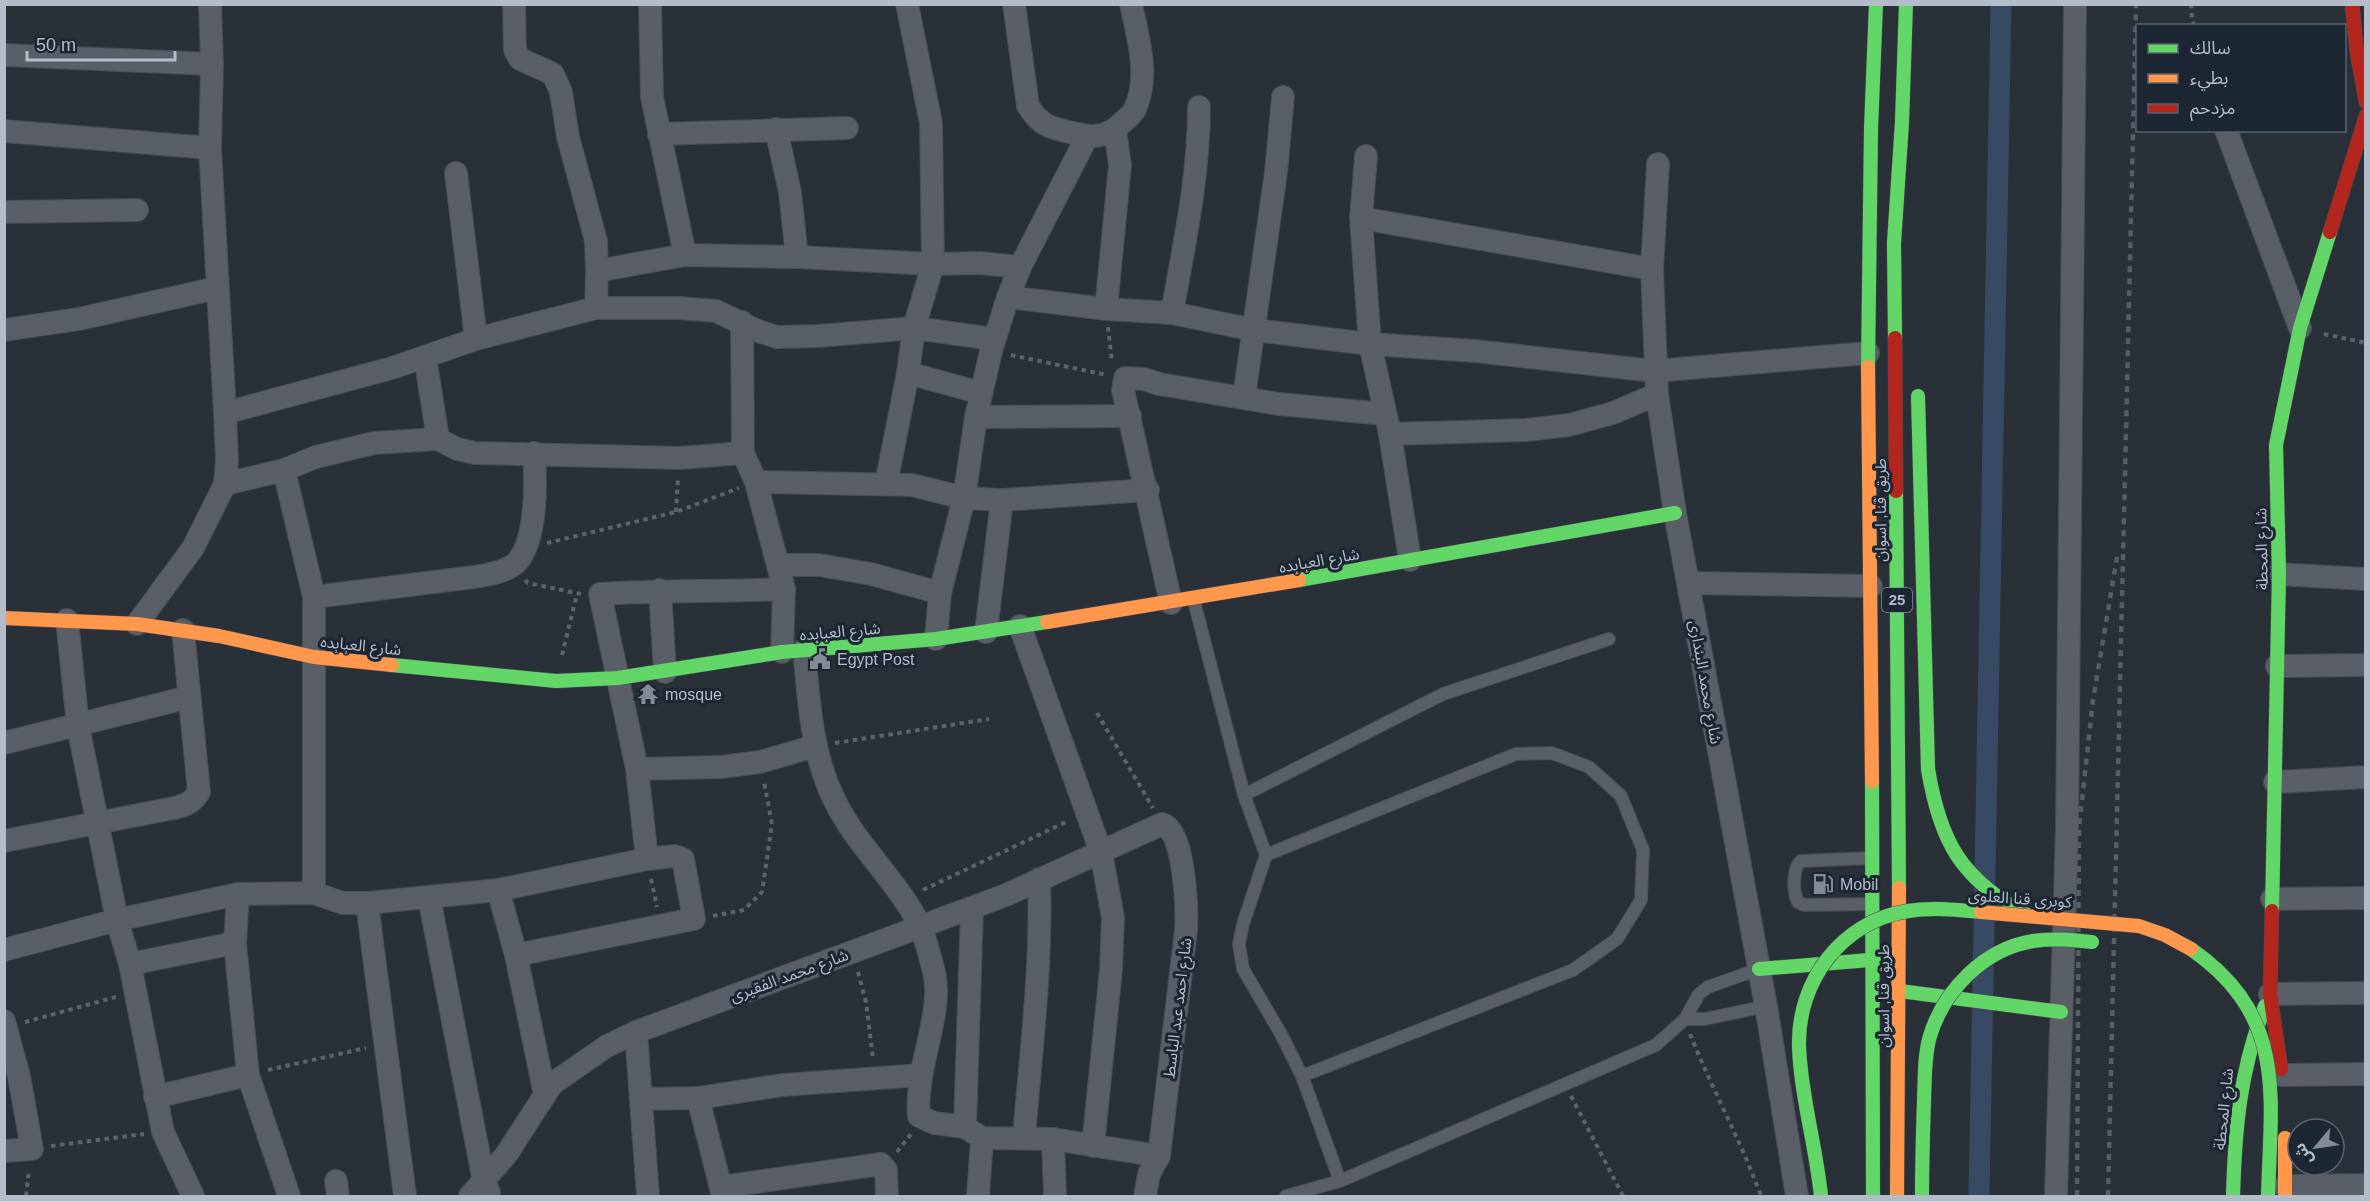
<svg xmlns="http://www.w3.org/2000/svg" width="2370" height="1201" font-family="Helvetica,'Noto Sans Arabic',sans-serif">
  <rect width="100%" height="100%" fill="#2a3038"/>
  <g fill="none" stroke-linecap="round" stroke-linejoin="round">
    <!-- canal -->
    <path stroke="#384963" stroke-width="21" d="M1979 1196 2001 4"/>
    <defs>
      <g id="lane">
        <path d="M1194 601 1244 795 1266 855 1243 924 1239 944 1243 969 1281 1034 1302 1076 1340 1181"/>
        <path d="M1244 795 1443 694 1609 639"/>
        <path d="M1266 855 1516 754 1552 753 1589 767 1621 796 1643 850 1641 900 1617 939 1573 970 1302 1076"/>
        <path d="M1871 858 1801 861C1792 868 1793 893 1798 902L1804 905 1872 904"/>
        <path d="M1685 1019H1705L1766 1006"/>
        <path d="M1286 1196 1340 1181 1656 1045 1685 1019 1699 994 1708 987 1759 969"/>
      </g>
      <g id="street">
        <path d="M210 4 212 64"/>
        <path d="M514 4 515 50 520 59 553 74 561 92 568 137 596 241 597 271 596 308"/>
        <path d="M650 4 652 97 685 255"/>
        <path d="M1014 4 1028 106C1041 126 1050 128 1073 133 1093 138 1107 138 1123 122 1127 118 1133 114 1135 109 1150 77 1138 37 1131 4"/>
        <path d="M4 55 212 64 210 148 225 413 227 460 225 484 193 548 137 624"/>
        <path d="M776 129 790 192 797 257"/>
        <path d="M2226 130 2300 328"/>
        <path d="M4 131 210 148"/>
        <path d="M659 134 847 128"/>
        <path d="M1366 156 1361 218 1370 344 1390 434 1410 560"/>
        <path d="M1658 164 1652 269 1657 394 1675 513 1766 1006 1797 1196"/>
        <path d="M456 173 476 339"/>
        <path d="M4 212 137 210"/>
        <path d="M1361 218 1652 269"/>
        <path d="M597 271 685 255 797 257 933 264 979 263 1020 267"/>
        <path d="M1008 297 1106 309 1172 313 1254 330 1370 344 1475 351 1654 371 1868 353"/>
        <path d="M1106 309 1120 165 1115 130"/>
        <path d="M1172 313C1184 245 1199 176 1199 107"/>
        <path d="M742 322 743 453 756 482 784 589 782 652"/>
        <path d="M4 330 79 319 217 288"/>
        <path d="M425 357 438 439"/>
        <path d="M908 373 981 393"/>
        <path d="M1244 397 1276 172 1283 97"/>
        <path d="M225 413 392 368 476 339 596 308H678L716 311 758 331 777 337 818 336 914 328 994 339"/>
        <path d="M976 417 1130 416"/>
        <path d="M1390 434 1526 430 1569 425 1613 413 1657 394"/>
        <path d="M284 470 314 597V893"/>
        <path d="M756 482 912 485 964 498 1002 500 1148 490"/>
        <path d="M225 484 284 470 316 457 374 443 438 439 457 449 475 453 679 458 743 453"/>
        <path d="M886 484 908 373 914 328 933 264 931 123 907 4"/>
        <path d="M779 565H819L871 574 940 593"/>
        <path d="M2279 574 2366 579"/>
        <path d="M1688 583 1871 586"/>
        <path d="M660 590 665 672"/>
        <path d="M314 597 474 577C487 575 507 572 517 562 537 540 536 481 534 453"/>
        <path d="M1171 603 1123 390 1125 378 1144 379 1159 384 1279 404 1385 414"/>
        <path d="M67 620 78 726 117 920 130 964 163 1132 193 1196"/>
        <path d="M1020 626 1101 852 1113 918 1111 969 1093 1146"/>
        <path d="M986 632 1002 500"/>
        <path d="M936 639 940 593 964 498 976 417 991 351 1008 297 1020 267 1087 137"/>
        <path d="M804 650C809 700 811 751 833 797 854 843 896 879 919 924 926 938 930 957 934 972 944 1013 914 1070 919 1116L934 1123 965 1127 982 1138 1053 1139 1159 1156"/>
        <path d="M2277 666 2366 665"/>
        <path d="M4 743 189 697"/>
        <path d="M637 769 721 767 760 762 815 746"/>
        <path d="M2275 782 2366 777"/>
        <path d="M4 841 174 808C186 805 192 803 199 792L183 630"/>
        <path d="M647 859 637 769 600 594C661 590 723 592 784 589"/>
        <path d="M498 890 516 955 545 1095"/>
        <path d="M238 894 235 943 248 1075 289 1196"/>
        <path d="M429 897 484 1182 489 1192"/>
        <path d="M2272 899 2366 898"/>
        <path d="M367 903 405 1196"/>
        <path d="M4 950 117 920 238 894 314 893 343 903H367L498 890 647 859 675 856 683 859 694 919 516 955"/>
        <path d="M130 964 235 943"/>
        <path d="M2270 994 2366 993"/>
        <path d="M4 1021 19 1076 32 1149 4 1151"/>
        <path d="M636 1032 648 1196"/>
        <path d="M2282 1075 2366 1074"/>
        <path d="M155 1097 248 1075"/>
        <path d="M698 1098 723 1196"/>
        <path d="M641 1099 698 1098 783 1085 921 1075"/>
        <path d="M965 1127 972 908"/>
        <path d="M1024 1137C1031 1051 1042 966 1039 879"/>
        <path d="M1053 1139 1055 1196"/>
        <path d="M336 1181 338 1196"/>
        <path d="M2285 1186 2366 1185"/>
        <path d="M722 1187 881 1164 886 1170 887 1196"/>
        <path d="M470 1196 506 1155 552 1084 607 1046 636 1032 1006 895 1162 824C1185 829 1187 910 1186 930L1159 1156 1149 1174 1145 1196"/>
        <path d="M978 1196 982 1138"/>
        <path d="M2056 1196 2067 827 2075 4"/>
      </g>
      <g id="fast">
        <path d="M1895 338 1894 243 1902 122 1906 4"/>
        <path d="M1868 367 1871 129 1876 4"/>
        <path d="M1918 396 1928 769C1940 842 1961 879 2027 915"/>
        <path d="M1896 491 1899 888"/>
        <path d="M1299 580 1675 513"/>
        <path d="M392 665 556 681 618 678 782 652 936 639 1047 622"/>
        <path d="M1872 781 1873 1196"/>
        <path d="M2272 911 2279 574 2276 445 2300 328 2330 232"/>
        <path d="M1759 969 1894 958"/>
        <path d="M1900 991 2061 1012"/>
        <path d="M2233 1196C2235 1128 2240 1070 2265 1006"/>
      </g>
      <g id="slow">
        <path d="M1868 367 1872 781"/>
        <path d="M4 618 137 624 219 636 314 657 392 665"/>
        <path d="M1047 622 1299 580"/>
        <path d="M2285 1138V1196"/>
        <path d="M1897 1196 1899 888"/>
      </g>
      <g id="jam">
        <path d="M2352 4 2357 53 2366 102"/>
        <path d="M2330 232 2366 116"/>
        <path d="M1895 338 1896 491"/>
        <path d="M2272 911 2270 994 2281 1069"/>
      </g>
    </defs>
    <!-- lane casing -->
    <use href="#lane" stroke="#484c53" stroke-width="14"/>
    <!-- street casing -->
    <use href="#street" stroke="#484c53" stroke-width="24"/>
    <!-- fast casing -->
    <use href="#fast" stroke="#484c53" stroke-width="15"/>
    <!-- slow casing -->
    <use href="#slow" stroke="#484c53" stroke-width="15"/>
    <!-- jam casing -->
    <use href="#jam" stroke="#484c53" stroke-width="15"/>
    <!-- path -->
    <g stroke="#5d636a" stroke-width="4" stroke-dasharray="4.5 4.5" stroke-linecap="butt">
      <path d="M2191 4 2192 21 2195 26"/>
      <path d="M1108 327 1112 362"/>
      <path d="M2324 334 2366 343"/>
      <path d="M1011 355 1107 375"/>
      <path d="M676 512 678 477"/>
      <path d="M547 543 676 512 739 488"/>
      <path d="M525 580 528 583 581 594"/>
      <path d="M562 655 577 594"/>
      <path d="M1097 713 1153 808"/>
      <path d="M835 743 989 719"/>
      <path d="M651 879 657 907"/>
      <path d="M923 890 1068 821"/>
      <path d="M713 916 744 910 762 892 772 824 764 782"/>
      <path d="M858 972 866 1002 873 1059"/>
      <path d="M25 1022 116 997"/>
      <path d="M1690 1034C1712 1089 1741 1141 1761 1196"/>
      <path d="M268 1070 366 1048"/>
      <path d="M1571 1096 1623 1196"/>
      <path d="M51 1146 144 1134"/>
      <path d="M897 1152 911 1134"/>
      <path d="M26 1196 29 1170"/>
    </g>
    <!-- lane -->
    <use href="#lane" stroke="#5a5e66" stroke-width="12"/>
    <!-- street -->
    <use href="#street" stroke="#5a5e66" stroke-width="22"/>
    <!-- fast -->
    <use href="#fast" stroke="#63d668" stroke-width="14"/>
    <!-- slow -->
    <use href="#slow" stroke="#ff974d" stroke-width="14"/>
    <!-- jam -->
    <use href="#jam" stroke="#b3261e" stroke-width="14"/>
    <!-- rail -->
    <g stroke="#595d64" stroke-width="4.5" stroke-dasharray="6 6" stroke-linecap="butt">
      <path d="M2077 1196 2079 828 2093 700 2117 557"/>
      <path d="M2108 1196 2136 4"/>
    </g>
    <defs>
      <g id="fast-bridge">
        <path d="M2191 949C2287 1016 2271 1094 2268 1196"/>
        <path d="M1821 1196C1816 1146 1801 1097 1799 1047 1797 981 1842 921 1908 911 1933 907 1956 910 1981 912"/>
        <path d="M1922 1196C1922 1164 1923 1132 1924 1100 1925 1079 1924 1056 1930 1036 1944 990 1984 949 2033 941 2053 938 2072 940 2092 942"/>
      </g>
      <path id="slow-bridge" d="M1981 912 2139 926 2165 935 2191 949"/>
    </defs>
    <!-- fast-bridge casing -->
    <use href="#fast-bridge" stroke="#474c53" stroke-width="15" stroke-linecap="butt"/>
    <!-- slow-bridge casing -->
    <use href="#slow-bridge" stroke="#474c53" stroke-width="15" stroke-linecap="butt"/>
    <!-- fast-bridge -->
    <use href="#fast-bridge" stroke="#63d668" stroke-width="14"/>
    <!-- slow-bridge -->
    <use href="#slow-bridge" stroke="#ff974d" stroke-width="14"/>
  </g>
  <!-- icons -->
  <defs>
    <symbol id="civic-bare" viewBox="-9 -9 18 18"><path d="M-.6-6.5H3V-4.5H.6V-3L4-1V1h2V6H-6V1h2V-1L-.6-3ZM-1.2 2.5V6h2.4V2.5Z" fill="#848b96" stroke="#1d2633" stroke-width="2.5" paint-order="stroke"/></symbol>
    <symbol id="temple-bare" viewBox="-9 -9 18 18"><path d="M0-6L5-2H3V0L6.5 2.5H4V6H1.5V3h-3V6H-4V2.5H-6.5L-3 0V-2H-5Z" fill="#848b96" stroke="#1d2633" stroke-width="2.5" paint-order="stroke"/></symbol>
    <symbol id="fuel-bare" viewBox="-9 -9 18 18"><path d="M-5.5-6h7V0h2V4h1.3V-2.5L3-4.5l.8-.8L6-3V5H2.5V1h-1V6h-7ZM-4.2-4.7v3.2H.2V-4.7Z" fill="#848b96" stroke="#1d2633" stroke-width="2.5" paint-order="stroke"/></symbol>
  </defs>
  <g fill-rule="evenodd">
    <use href="#civic-bare" x="805" y="644" width="30" height="30"/>
    <use href="#temple-bare" x="633" y="679" width="30" height="30"/>
    <use href="#fuel-bare" x="1808" y="869" width="30" height="30"/>
  </g>
  <g text-anchor="middle" stroke-width="6" stroke-linejoin="round" paint-order="stroke">
    <!-- shield labels -->
    <rect fill="#1d2633" stroke="#878f9c" stroke-width="1.5" x="1882" y="588" width="30" height="24" rx="4.5"/>
    <g font-size="15" font-weight="bold" fill="#b4bcc9">
      <text x="1897" y="605">25</text>
    </g>
    <!-- street labels -->
    <g font-size="16" fill="#b4bcc9" stroke="#1d2633">
      <text transform="translate(1880 510) rotate(-90)" y="6">طريق قنا, اسوان</text>
      <text transform="translate(2261 549) rotate(-91)" y="6">شارع المحطة</text>
      <text transform="translate(1319 560) rotate(-10)" y="6">شارع العبابده</text>
      <text transform="translate(840 631) rotate(-5)" y="6">شارع العبابده</text>
      <text transform="translate(361 645) rotate(6)" y="6">شارع العبابده</text>
      <text transform="translate(1706 682) rotate(80)" y="6">شارع محمد البندارى</text>
      <text transform="translate(2020 898) rotate(4)" y="6">كوبرى قنا العلوى</text>
      <text transform="translate(789 975) rotate(-20)" y="6">شارع محمد الفقيرى</text>
      <text transform="translate(1883 996) rotate(-90)" y="6">طريق قنا, اسوان</text>
      <text transform="translate(1177 1008) rotate(-83)" y="6">شارع احمد عبد الباسط</text>
      <text transform="translate(2223 1109) rotate(-84)" y="6">شارع المحطة</text>
    </g>
    <!-- poi labels -->
    <g font-size="16" fill="#b4bcc9" stroke="#1d2633" text-anchor="start">
      <text x="837" y="665">Egypt Post</text>
      <text x="665" y="700">mosque</text>
      <text x="1840" y="890">Mobil</text>
    </g>
  </g>
  <!-- border -->
  <rect width="2370" height="1201" fill="none" stroke="#b4bcc9" stroke-width="12"/>
  <!-- legend -->
  <rect x="2136" y="24" width="210" height="108" fill="#1d2633" stroke="#59626f" stroke-width="1.5"/>
  <rect x="2148" y="44" width="30" height="9" fill="#63d668" stroke="#59626f" stroke-width="1.5"/>
  <text x="2190" y="54" font-size="18" fill="#b4bcc9">سالك</text>
  <rect x="2148" y="74" width="30" height="9" fill="#ff974d" stroke="#59626f" stroke-width="1.5"/>
  <text x="2190" y="84" font-size="18" fill="#b4bcc9">بطيء</text>
  <rect x="2148" y="104" width="30" height="9" fill="#b3261e" stroke="#59626f" stroke-width="1.5"/>
  <text x="2190" y="114" font-size="18" fill="#b4bcc9">مزدحم</text>
  <!-- north arrow -->
  <g transform="translate(2316 1147) rotate(241)"><circle r="28" fill="#1d2633" stroke="#59626f" stroke-width="1.5"/>
  <path d="M0-4.5L10 22L0 15L-10 22Z" fill="#848b96"/>
  <text y="-9" font-size="16" font-weight="bold" text-anchor="middle" fill="#b4bcc9">ش</text>
  </g>
  <!-- scale -->
  <path d="M27 51v9h148v-9" fill="none" stroke="#b4bcc9" stroke-width="3"/>
  <text x="36" y="51" font-size="18" fill="#b4bcc9" stroke="#1d2633" stroke-width="4.5" paint-order="stroke">50 m</text>
</svg>
